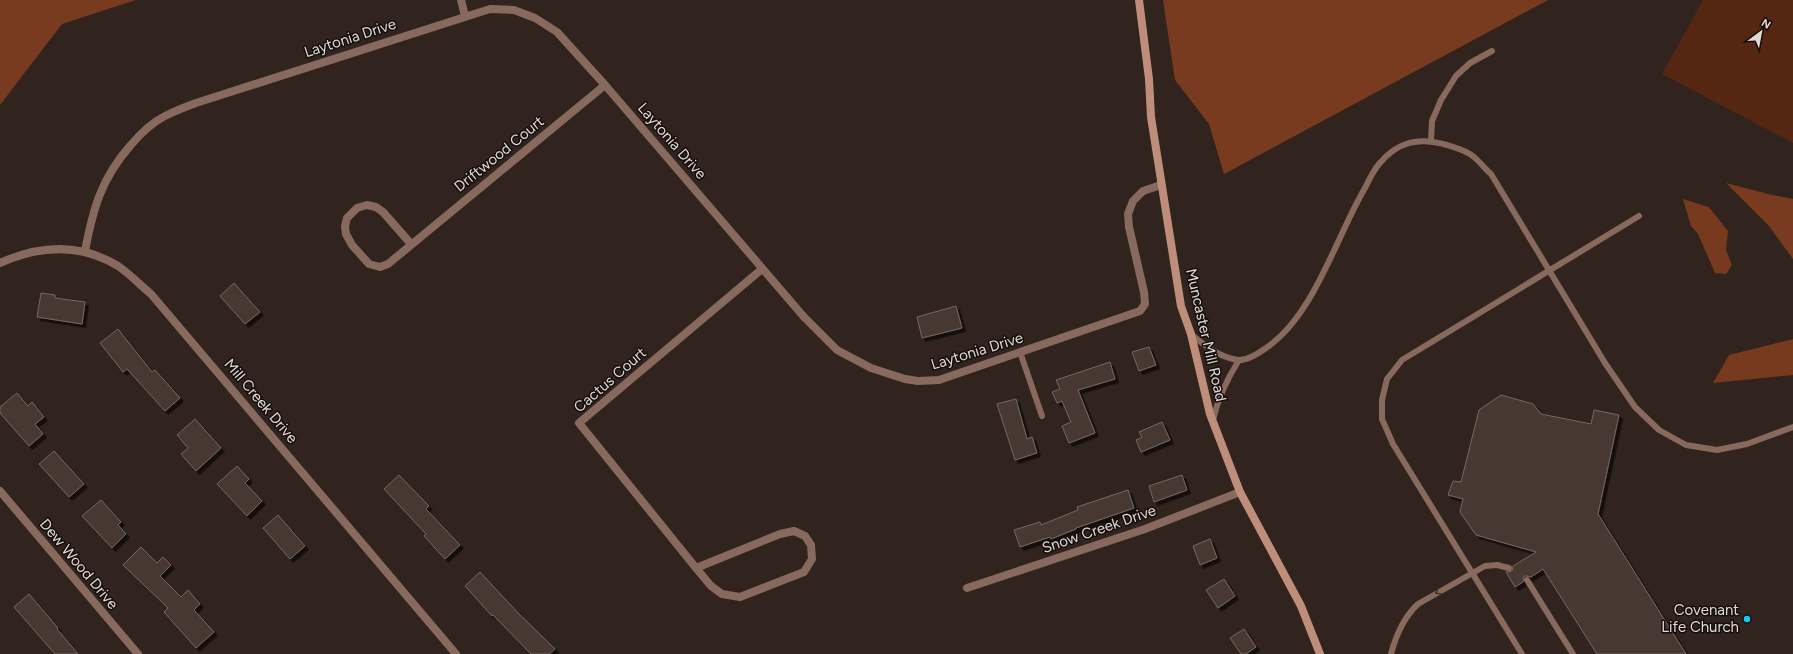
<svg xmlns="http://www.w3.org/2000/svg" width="1793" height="654" font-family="Figtree,sans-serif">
  <defs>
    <filter id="shadow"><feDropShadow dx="3.5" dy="3.5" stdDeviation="0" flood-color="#0009"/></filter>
  </defs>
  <rect width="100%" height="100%" fill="#31231e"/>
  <!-- green -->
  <path fill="#552611" d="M1703 0H1793V143L1662 74Z"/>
  <!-- forest -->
  <g fill="#793b1f">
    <path d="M0 0H136L62 24 0 105Z"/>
    <path d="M1163 0H1548L1224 174 1209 124 1175 80Z"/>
    <path d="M1726 183 1768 194 1793 199V259L1769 226Z"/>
  </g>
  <!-- water -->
  <g fill="#783a1e">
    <path d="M1683 199 1709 207 1728 231 1726 250 1732 265 1726 274 1715 273 1698 234 1691 226Z"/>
    <path d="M1793 339V375L1713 383 1729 355Z"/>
  </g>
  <!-- building -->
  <g fill="#463731" stroke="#786760" filter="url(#shadow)">
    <path d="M234 283 260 312 245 324 220 296Z"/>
    <path d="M41 293 55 295V298L85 302 82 324 37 317Z"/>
    <path d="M956 306 962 328 922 338 917 317Z"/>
    <path d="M118 329 152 372 155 370 180 398 165 411 127 369 123 372 100 343Z"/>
    <path d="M1149 347 1156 365 1139 371 1132 352Z"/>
    <path d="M1110 362 1115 379 1078 390 1095 433 1069 443 1062 426 1071 422 1062 401 1057 403 1052 392 1060 389 1056 380Z"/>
    <path d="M17 393 28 406 32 402 44 417 35 424 43 434 29 446 0 413V407Z"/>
    <path d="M1501 395 1533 404 1541 414 1591 424 1594 410 1619 415 1598 514 1686 654H1597L1543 569 1531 577 1527 576H1524L1523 582 1515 587 1506 572 1512 571 1513 566 1536 552 1476 535 1460 512 1463 499 1448 495 1453 481 1461 482 1479 410Z"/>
    <path d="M1016 399 1027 439 1032 437 1037 453 1015 460 997 404Z"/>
    <path d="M195 419 221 448 196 471 181 454 188 448 177 435Z"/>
    <path d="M1162 422 1170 440 1141 452 1136 440 1142 437 1139 432Z"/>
    <path d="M54 451 84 484 69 497 39 464Z"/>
    <path d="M237 466 249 479 245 483 262 501 247 516 217 484Z"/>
    <path d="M399 475 429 506 426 509 460 545 445 559 424 536 426 534 384 489Z"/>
    <path d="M1182 475 1187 490 1154 502 1149 486Z"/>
    <path d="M1128 490 1134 508 1076 528V529L1051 539 1050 537 1020 547 1014 530 1040 522 1041 525 1078 510 1077 507Z"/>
    <path d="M101 500 121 522 118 525 126 534 112 548 82 516Z"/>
    <path d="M278 515 305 546 290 559 263 528Z"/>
    <path d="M1210 539 1217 558 1200 565 1193 546Z"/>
    <path d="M141 547 157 563 163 557 171 565 160 576 181 597 188 590 200 604 194 610 214 632 196 648 164 612 168 608 123 565Z"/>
    <path d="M480 572 519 614 555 649 549 654H531L493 615 492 616 465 586Z"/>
    <path d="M1224 579 1235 596 1218 608 1206 590Z"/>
    <path d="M29 594 58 628 57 629 78 654H55L14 607Z"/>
    <path d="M1244 629 1256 647 1246 654H1241L1230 638Z"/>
  </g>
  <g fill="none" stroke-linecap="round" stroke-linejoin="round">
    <!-- lane -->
    <g stroke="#88695d" stroke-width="6">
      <path d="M1431 140 1432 121 1441 100 1456 76 1470 63 1492 51"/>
      <path d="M1191 334C1205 346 1219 357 1238 360 1246 361 1259 353 1266 348 1314 316 1336 237 1365 188 1369 180 1373 171 1379 164 1398 141 1419 137 1447 145 1456 148 1466 150 1474 157 1480 162 1485 169 1491 174L1605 363 1635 407 1659 430 1686 445 1717 450 1747 444 1793 427"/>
      <path d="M1020 352 1042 416"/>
      <path d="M1213 420C1218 398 1227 379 1239 360"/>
      <path d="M1527 580 1573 654"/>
      <path d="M1391 654C1396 635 1404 617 1418 604L1485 566 1497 565 1509 568"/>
      <path d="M1522 654 1393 444 1382 419V400L1387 379 1402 360 1639 216"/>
    </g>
    <!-- street -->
    <g stroke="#88695d" stroke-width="8">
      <path d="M461 0 465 16"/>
      <path d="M411 244 383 212 376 207 367 205 357 208 347 218 345 226 346 234 352 245 369 264 380 267 388 264 605 85"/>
      <path d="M85 251C93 209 101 179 130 146 140 134 151 123 165 116 175 111 185 107 196 103L490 9 514 10 535 18 557 32 605 85 804 317 837 350 871 368 905 379 918 381 939 380 1140 311 1145 304 1144 292 1129 227 1128 214 1133 201 1143 191 1161 185"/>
      <path d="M0 263C40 245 80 243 118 266 130 274 140 285 151 294L456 654"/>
      <path d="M0 491 138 654"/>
      <path d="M696 568 780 534 794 531 805 536 811 545 812 559 804 572 740 597 722 594 711 586 696 568 579 423 762 269"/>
      <path d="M967 588 1145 529 1240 492"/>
    </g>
    <!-- secondary -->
    <path stroke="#bf8e7b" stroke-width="8" d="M1139 0 1149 79 1151 117 1181 306 1191 334 1210 414 1240 492 1301 606 1320 654"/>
  </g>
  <!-- one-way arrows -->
  <defs><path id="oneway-chevron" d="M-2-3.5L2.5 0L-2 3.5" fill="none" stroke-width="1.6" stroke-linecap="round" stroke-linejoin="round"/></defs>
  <use stroke="#3d2e28" href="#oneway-chevron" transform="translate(1438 592) rotate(149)"/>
  <!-- markers -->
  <circle fill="#10cafa" stroke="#150e0c" stroke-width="1.5" cx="1747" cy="619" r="4"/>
  <g text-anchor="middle" stroke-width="3" stroke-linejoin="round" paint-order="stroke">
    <!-- street labels -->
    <g font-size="15" fill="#e2d9d5" stroke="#150e0c">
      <text transform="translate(350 38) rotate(-18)" y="5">Laytonia Drive</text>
      <text transform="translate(672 141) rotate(49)" y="5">Laytonia Drive</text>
      <text transform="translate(499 154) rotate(-39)" y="5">Driftwood Court</text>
      <text transform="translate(1206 335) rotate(77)" y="5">Muncaster Mill Road</text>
      <text transform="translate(977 351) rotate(-17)" y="5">Laytonia Drive</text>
      <text transform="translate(610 380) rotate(-41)" y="5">Cactus Court</text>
      <text transform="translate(261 401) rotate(50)" y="5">Mill Creek Drive</text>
      <text transform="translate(1099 529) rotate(-19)" y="5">Snow Creek Drive</text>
      <text transform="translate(79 564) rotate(50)" y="5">Dew Wood Drive</text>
    </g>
    <!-- poi labels -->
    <g font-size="15" fill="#e2d9d5" stroke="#150e0c" text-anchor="end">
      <text x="1739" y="615">Covenant<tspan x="1739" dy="17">Life Church</tspan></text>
    </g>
  </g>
  <!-- north arrow -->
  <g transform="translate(1761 32) rotate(32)" stroke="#150e0c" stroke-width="3" paint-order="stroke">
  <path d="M0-3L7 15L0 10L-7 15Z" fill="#e2d9d5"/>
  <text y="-6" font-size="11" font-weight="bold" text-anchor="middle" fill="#e2d9d5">N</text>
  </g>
</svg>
